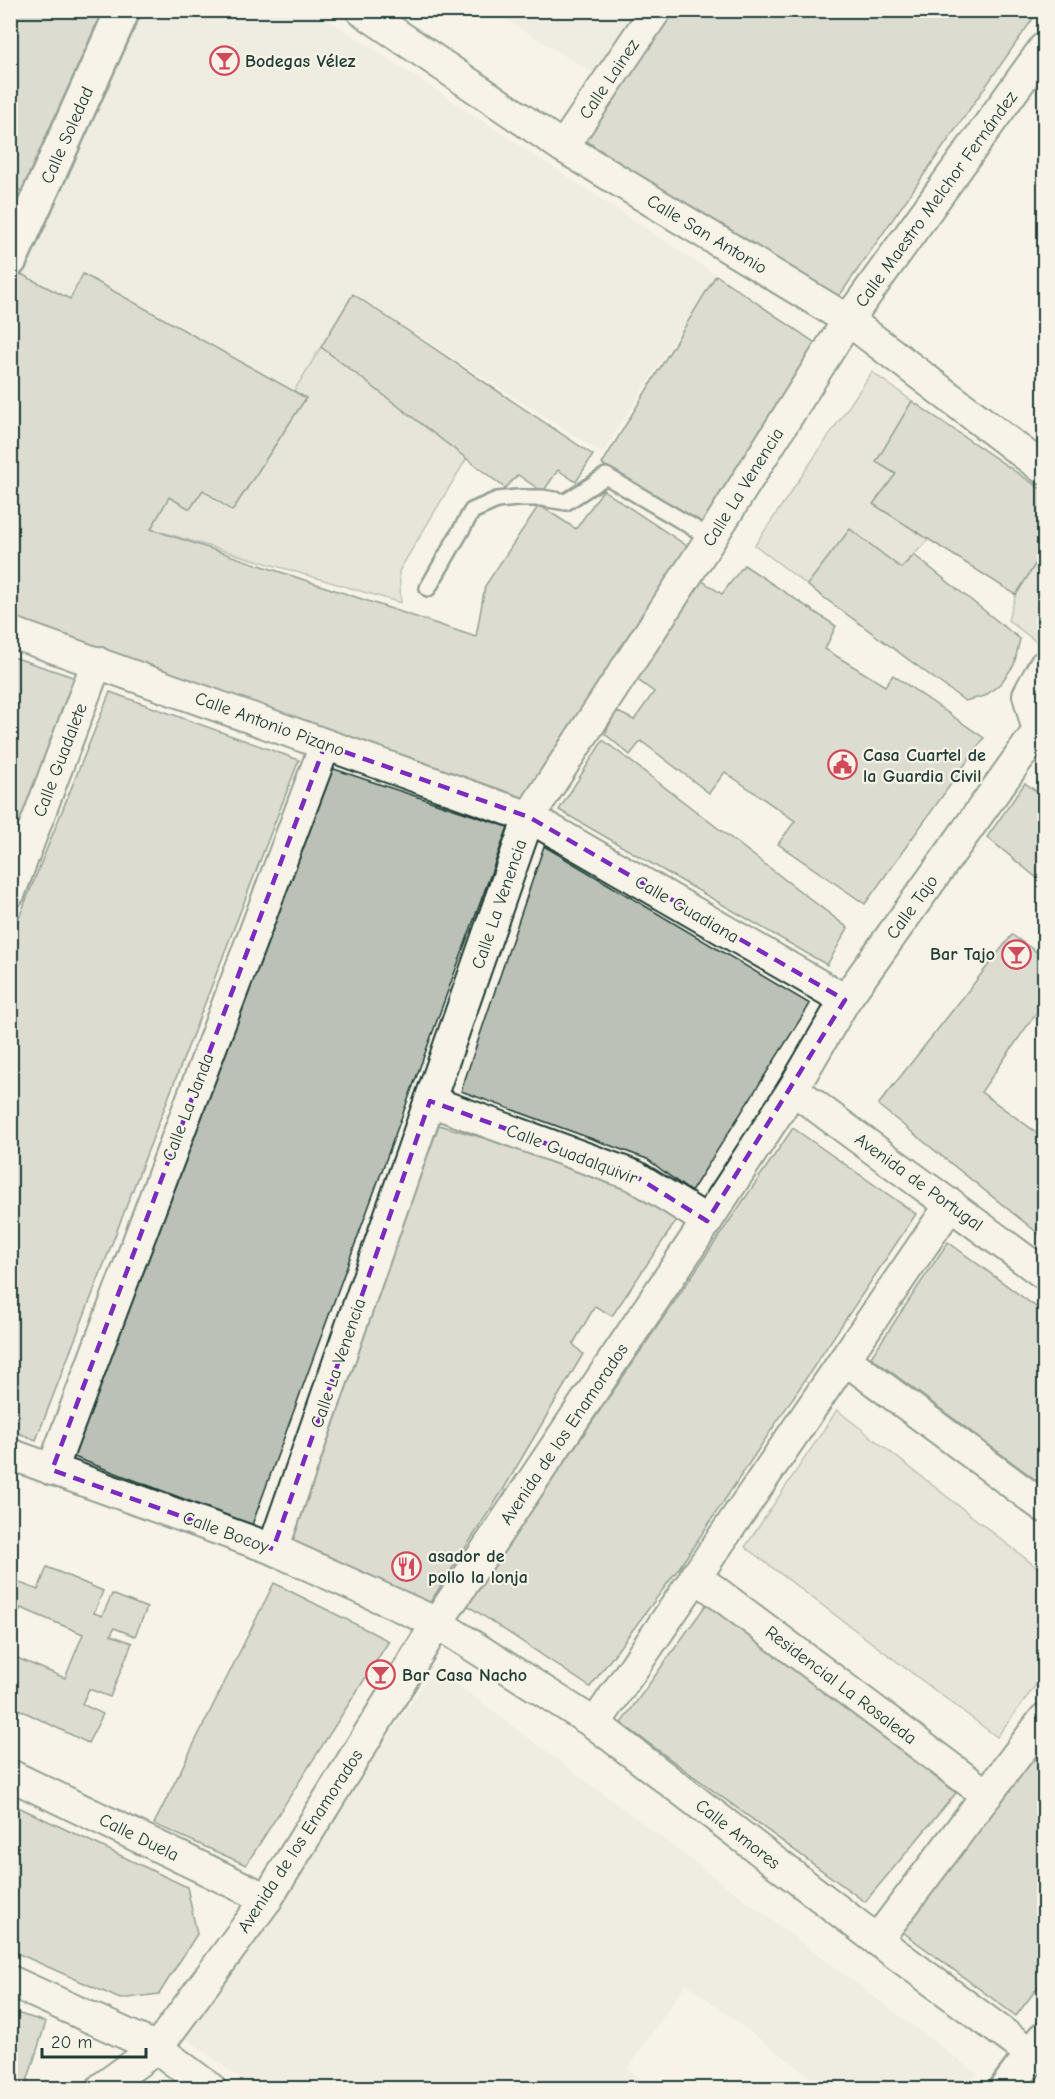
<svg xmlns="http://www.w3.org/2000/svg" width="1055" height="2099" font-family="'Comic Neue',sans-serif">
  <rect width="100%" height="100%" fill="#f7f3e8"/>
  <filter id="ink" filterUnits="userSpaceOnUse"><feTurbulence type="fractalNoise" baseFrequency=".0167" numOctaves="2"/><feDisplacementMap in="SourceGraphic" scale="12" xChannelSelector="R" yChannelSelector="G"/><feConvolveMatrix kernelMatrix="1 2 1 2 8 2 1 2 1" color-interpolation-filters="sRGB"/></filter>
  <g filter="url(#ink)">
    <!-- built -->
    <g fill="#e5e4d9">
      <path d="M314 10 716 275 602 453 353 294 294 391 83 275 70 299 17 272 136 11Z"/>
      <path d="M492 11H637L593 73Z"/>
      <path d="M435 1668 977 2074 965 2088H825L686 1983 627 2069 653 2088H253L185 2037Z"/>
    </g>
    <!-- green -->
    <g fill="#d3d5ca" stroke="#79897f" stroke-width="1.5">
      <path d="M321 347 467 458 399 571 401 603 151 529 169 497 190 509 203 490 233 510 306 398 294 391Z"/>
      <path d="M872 372 912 401 877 462 896 474 874 504 929 539 901 568 850 529 807 585 755 545Z"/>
      <path d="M1044 550V636L1038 643 1008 620 1016 595Z"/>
      <path d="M837 1410 1044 1573V1674L997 1737 745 1547Z"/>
    </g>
    <!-- building -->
    <g fill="#bbc1b6" stroke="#1f3d34" stroke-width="1.5">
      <path d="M10 10H102L26 194 18 189 10 209Z"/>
      <path d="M673 10H1039L835 302 583 139Z"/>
      <path d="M17 272 70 299 83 274 306 398 232 511 203 490 190 509 169 497 151 529 476 637 485 586 539 505 576 529 603 490 690 548 525 798 10 617V287Z"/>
      <path d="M716 275 821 347 703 524 602 464Z"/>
      <path d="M353 294 593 455 576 482 558 470 543 492 518 475 505 488 321 347Z"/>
      <path d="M912 401 1044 491V550L1016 595 873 504 896 474 876 462Z"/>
      <path d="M850 529 901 568 914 555 1020 639 1014 665 1001 683 985 696 965 701 807 585Z"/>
      <path d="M744 565 836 626 825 649 885 686 893 675 984 738 865 904 778 844 795 821 725 772 709 793 641 741 630 755 605 734 616 711 634 720 654 692 635 678 701 580 722 594Z"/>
      <path d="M10 656 88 682 10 878Z"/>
      <path d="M110 692 299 760 36 1440 10 1430V940Z"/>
      <path d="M603 740 848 928 827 965 559 810Z"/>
      <path d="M331 768 508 827 252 1525 66 1454Z"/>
      <path d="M1025 783 1044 797V884L987 837Z"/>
      <path d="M544 846 810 1004 691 1192 647 1159 461 1091Z"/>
      <path d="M1012 935 1044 957V1002L981 1092 1044 1138V1238L878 1105Z"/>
      <path d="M439 1125 607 1174 677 1220 612 1316 595 1306 573 1344 583 1354 503 1490 427 1607 284 1541Z"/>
      <path d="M793 1128 916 1214 679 1568 590 1687 467 1605Z"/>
      <path d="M948 1242 1044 1313V1486L871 1357Z"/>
      <path d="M47 1567 103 1591 94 1613 102 1616 112 1594 147 1608 135 1636 114 1628 111 1635 132 1643 110 1697 89 1689 82 1704 103 1714 88 1743 10 1705V1655L65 1678 83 1634 21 1608 10 1632V1579L38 1590Z"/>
      <path d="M274 1583 389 1641 246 1865 154 1824Z"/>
      <path d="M708 1602 956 1793 865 1902 621 1723Z"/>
      <path d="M1044 1742V1979L1016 2016 900 1930Z"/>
      <path d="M10 1803 187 1887 197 1934 159 1994 120 1999 10 1950Z"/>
      <path d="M10 2011 46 2022 25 2088H10Z"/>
    </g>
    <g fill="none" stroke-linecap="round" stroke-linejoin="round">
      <defs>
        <path id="service" d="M428 588 472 511 497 500 517 498H542L566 502 606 476 711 538"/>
        <g id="minor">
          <path d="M361 10 563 147 848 320 1044 469"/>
          <path d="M563 147 656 10"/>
          <path d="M10 632 529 817 845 1000"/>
          <path d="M1038 731 1028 695 1044 666"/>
          <path d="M10 892 97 662"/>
          <path d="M793 1089C876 1152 961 1212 1044 1274"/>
          <path d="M430 1101 635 1176 707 1221"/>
          <path d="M845 1359 1044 1507"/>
          <path d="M10 1454 273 1549 437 1623 595 1724 877 1940 1033 2055"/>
          <path d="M52 1470 325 745"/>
          <path d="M273 1549 529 817 711 538 848 320 1044 48"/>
          <path d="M695 1576 987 1795"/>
          <path d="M595 1724 951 1204"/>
          <path d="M10 1775 267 1899"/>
          <path d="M877 1940 1044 1719"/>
          <path d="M10 1981 157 2048 210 2088"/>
          <path d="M102 2088 157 2048 267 1899 437 1623 707 1221 793 1089 845 1000 1038 731"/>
        </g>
        <g id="tertiary">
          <path d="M10 260 123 10"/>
          <path d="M1007 2088 1044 2039"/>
        </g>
      </defs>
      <!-- service casing -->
      <use href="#service" stroke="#1f3d34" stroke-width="20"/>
      <!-- minor casing -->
      <use href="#minor" stroke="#1f3d34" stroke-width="34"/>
      <!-- tertiary casing -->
      <use href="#tertiary" stroke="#1f3d34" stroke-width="38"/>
      <!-- service -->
      <use href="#service" stroke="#f7f3e8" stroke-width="15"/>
      <!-- minor -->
      <use href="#minor" stroke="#f7f3e8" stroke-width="30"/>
      <!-- tertiary -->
      <use href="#tertiary" stroke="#f7f3e8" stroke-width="33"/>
    </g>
  </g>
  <!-- marked area -->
  <path d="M0 0H1055V2099H0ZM325 745 529 817 845 1000 707 1221 635 1176 430 1101 273 1549 52 1470Z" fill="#f7f3e8" fill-opacity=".55" fill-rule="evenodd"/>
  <path fill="none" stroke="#7b2cbf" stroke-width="4.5" stroke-dasharray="12 8" stroke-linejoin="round" d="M325 745 529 817 845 1000 707 1221 635 1176 430 1101 273 1549 52 1470Z"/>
  <!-- icons -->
  <defs>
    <symbol id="bar-ring" viewBox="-11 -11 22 22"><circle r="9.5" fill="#f7f3e8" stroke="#d1495b" stroke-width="1.5"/><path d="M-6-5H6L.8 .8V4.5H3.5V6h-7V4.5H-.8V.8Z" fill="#d1495b"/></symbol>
    <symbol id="civic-ring" viewBox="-11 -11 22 22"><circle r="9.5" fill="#f7f3e8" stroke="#d1495b" stroke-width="1.5"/><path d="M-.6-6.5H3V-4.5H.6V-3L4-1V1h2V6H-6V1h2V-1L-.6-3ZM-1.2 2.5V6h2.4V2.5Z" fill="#d1495b"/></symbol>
    <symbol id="restaurant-ring" viewBox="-11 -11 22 22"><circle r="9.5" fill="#f7f3e8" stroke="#d1495b" stroke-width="1.5"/><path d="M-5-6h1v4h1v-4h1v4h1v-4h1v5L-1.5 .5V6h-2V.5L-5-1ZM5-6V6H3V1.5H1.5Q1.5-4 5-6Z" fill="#d1495b"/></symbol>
  </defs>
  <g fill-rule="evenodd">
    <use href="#bar-ring" x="208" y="44" width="33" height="33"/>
    <use href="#civic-ring" x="826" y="748" width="33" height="33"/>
    <use href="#bar-ring" x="1000" y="938" width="33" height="33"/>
    <use href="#restaurant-ring" x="390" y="1550" width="33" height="33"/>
    <use href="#bar-ring" x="364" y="1658" width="33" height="33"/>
  </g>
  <g text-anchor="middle" stroke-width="4.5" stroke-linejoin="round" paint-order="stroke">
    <!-- poi labels -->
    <g font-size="18" font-weight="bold" fill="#1f3d34" stroke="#f7f3e8" text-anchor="start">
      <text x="245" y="67">Bodegas Vélez</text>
      <text x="863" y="761">Casa Cuartel de<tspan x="863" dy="21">la Guardia Civil</tspan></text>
      <text x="995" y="960" text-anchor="end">Bar Tajo</text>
      <text x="428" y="1562">asador de<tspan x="428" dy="21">pollo la lonja</tspan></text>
      <text x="402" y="1681">Bar Casa Nacho</text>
    </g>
    <!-- street labels -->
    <g font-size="18" fill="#1f3d34" stroke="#f7f3e8">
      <text transform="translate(609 79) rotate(-56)" y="6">Calle Lainez</text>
      <text transform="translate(67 135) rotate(-66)" y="6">Calle Soledad</text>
      <text transform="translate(936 199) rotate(-54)" y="6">Calle Maestro Melchor Fernández</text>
      <text transform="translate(707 234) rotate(31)" y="6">Calle San Antonio</text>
      <text transform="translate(743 487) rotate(-58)" y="6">Calle La Venencia</text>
      <text transform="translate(270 724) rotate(20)" y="6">Calle Antonio Pizano</text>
      <text transform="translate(60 760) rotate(-69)" y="6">Calle Guadalete</text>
      <text transform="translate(499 904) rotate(-71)" y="6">Calle La Venencia</text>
      <text transform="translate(912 907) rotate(-54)" y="6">Calle Tajo</text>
      <text transform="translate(687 909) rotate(30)" y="6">Calle Guadiana</text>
      <text transform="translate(188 1107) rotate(-69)" y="6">Calle La Janda</text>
      <text transform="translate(572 1154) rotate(21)" y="6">Calle Guadalquivir</text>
      <text transform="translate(919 1182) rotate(36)" y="6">Avenida de Portugal</text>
      <text transform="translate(338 1363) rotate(-71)" y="6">Calle La Venencia</text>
      <text transform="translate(564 1434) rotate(-56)" y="6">Avenida de los Enamorados</text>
      <text transform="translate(226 1532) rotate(20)" y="6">Calle Bocoy</text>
      <text transform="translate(841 1685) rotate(37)" y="6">Residencial La Rosaleda</text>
      <text transform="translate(738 1834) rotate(38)" y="6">Calle Amores</text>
      <text transform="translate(139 1837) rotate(26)" y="6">Calle Duela</text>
      <text transform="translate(300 1841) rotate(-57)" y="6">Avenida de los Enamorados</text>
    </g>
  </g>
  <!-- margin -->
  <rect width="1055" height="2099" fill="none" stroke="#f7f3e8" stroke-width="36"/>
  <rect x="18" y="18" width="1019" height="2063" fill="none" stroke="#1f3d34" stroke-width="2" filter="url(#ink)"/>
  <!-- scale -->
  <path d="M42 2048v9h104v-9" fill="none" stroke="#1f3d34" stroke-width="3"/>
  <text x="51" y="2048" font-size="18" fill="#1f3d34" stroke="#f7f3e8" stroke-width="4.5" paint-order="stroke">20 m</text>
</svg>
